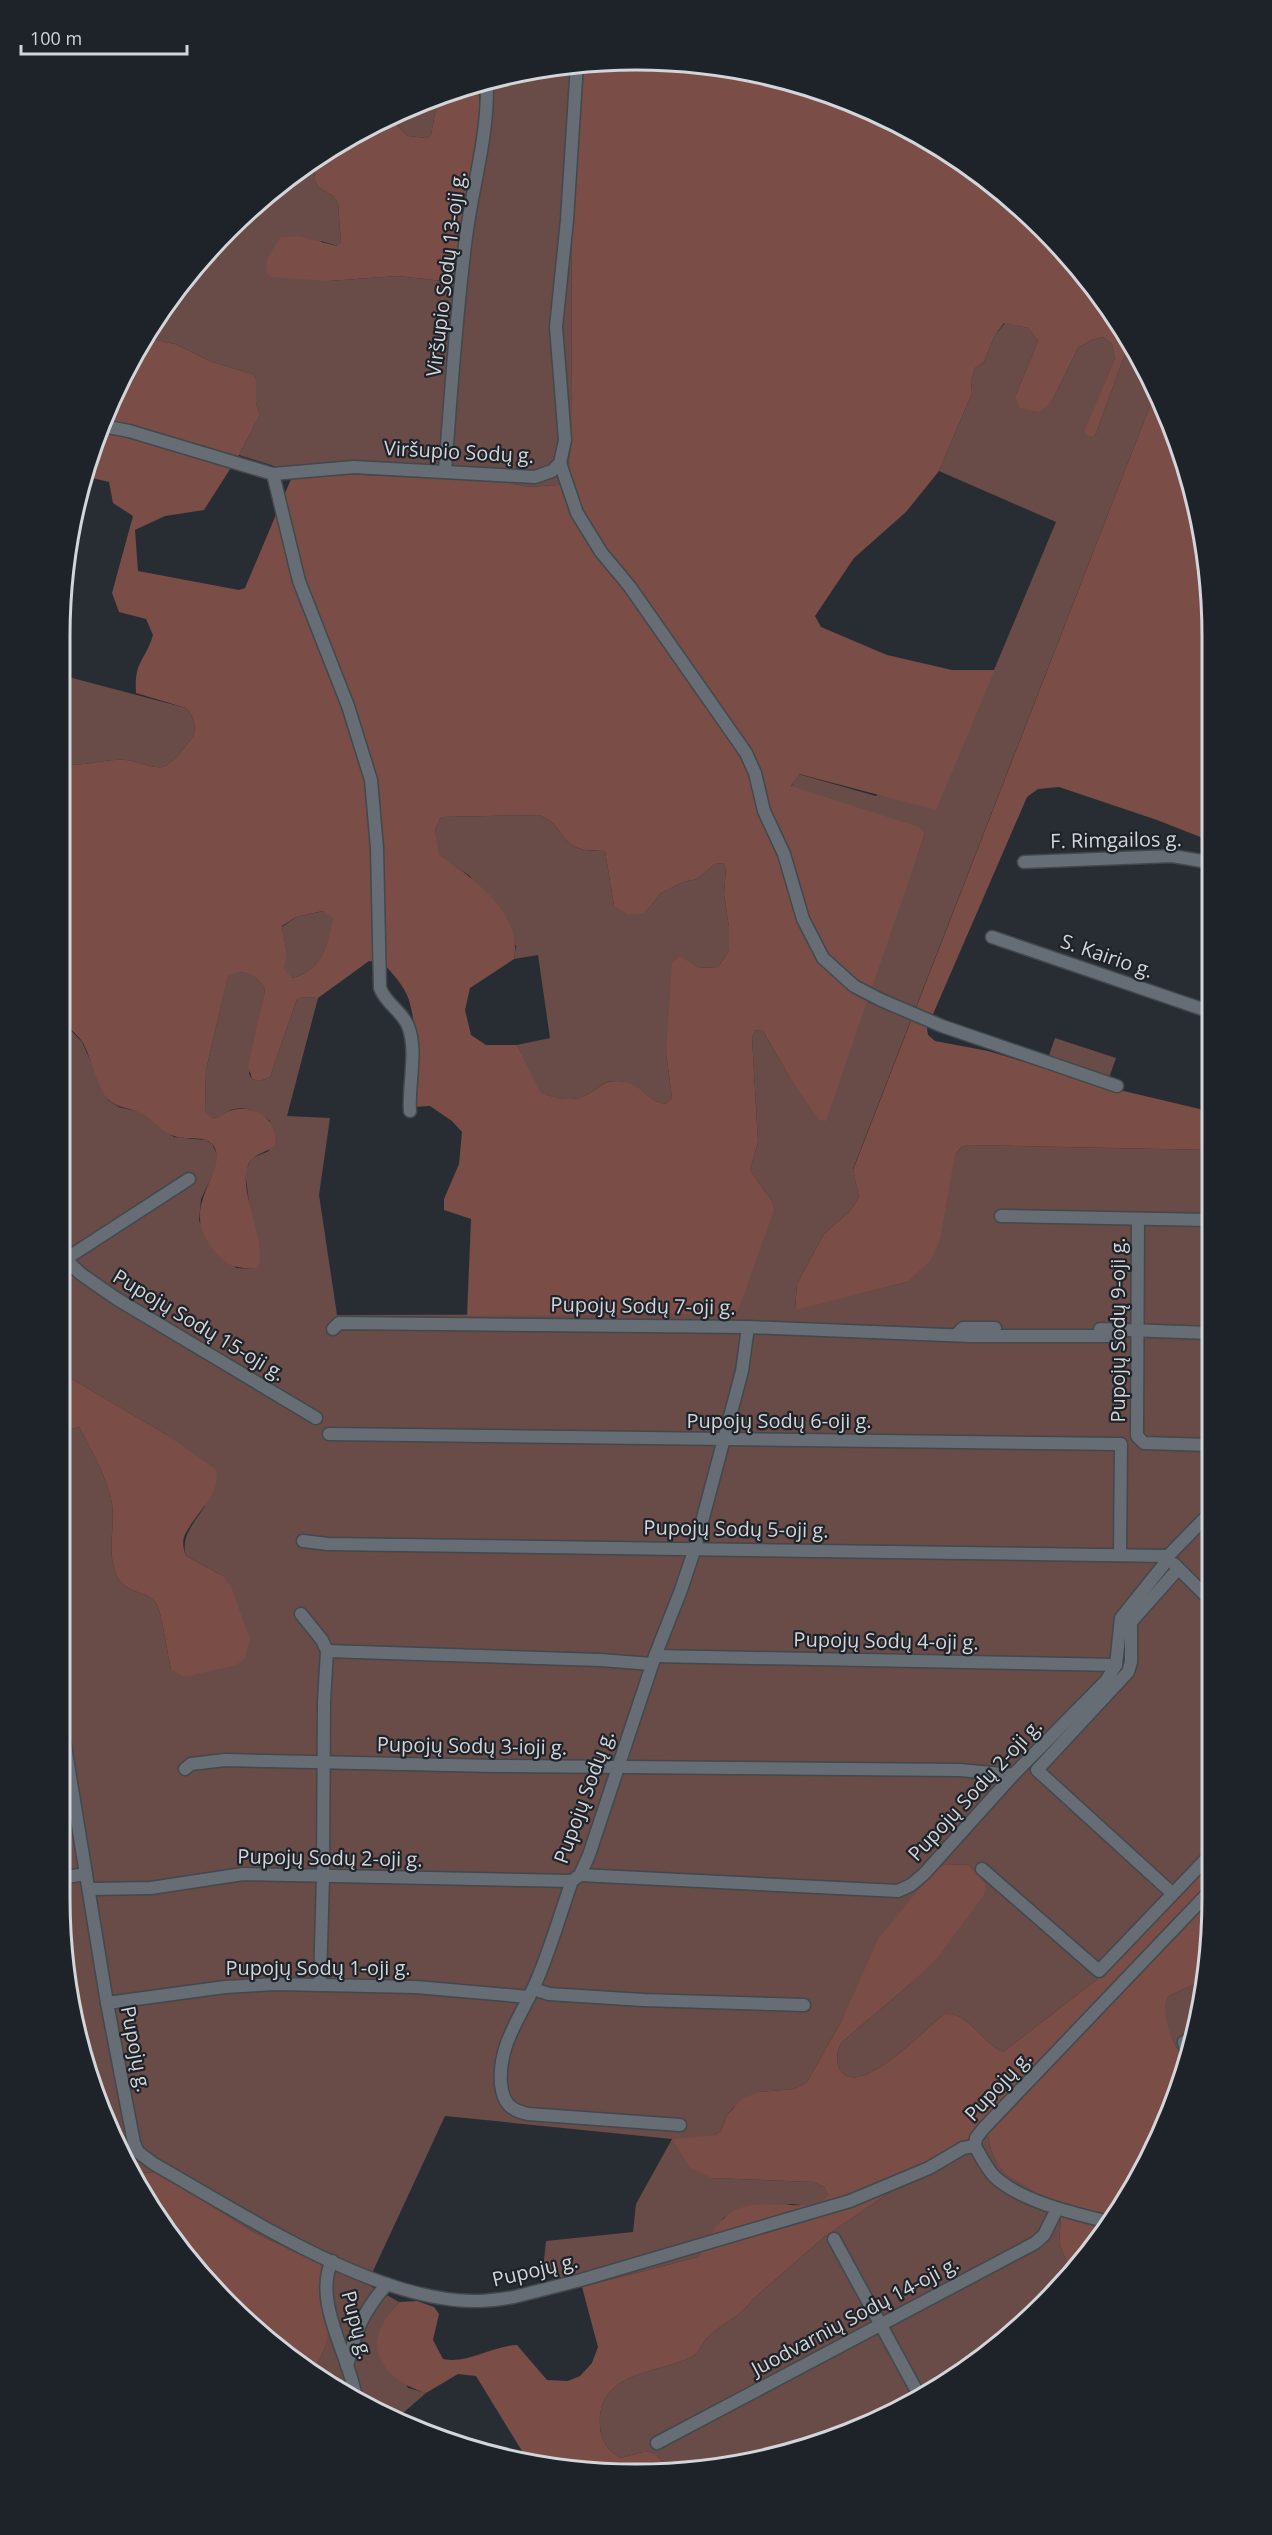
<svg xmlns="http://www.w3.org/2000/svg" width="1272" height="2535" font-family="'Open Sans',sans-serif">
  <rect width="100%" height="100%" fill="#282d33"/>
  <!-- green -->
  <g fill="#694b47">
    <path d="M584 64 572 211 571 446C569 461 568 474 558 485L527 487 501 481 294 472 239 455 260 415 256 403V379L253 374 212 362 175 344 152 339 148 335 179 286 256 203 316 160 314 179 318 187 333 196 338 203 341 242 338 246 321 241 328 281 398 276 443 281 481 107 479 84 560 65Z"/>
    <path d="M438 97 431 135 426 138 408 136 395 123 386 120Z"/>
    <path d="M1005 323 1028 328 1038 341 1015 397 1051 403 1078 348 1091 340 1103 337 1112 344 1115 358 1085 432 1095 436 1128 346 1155 393 853 1169 859 1197 850 1211 824 1234 797 1284 795 1309 907 1282 955 1155 961 1147 971 1145 1209 1150 1211 1862 1095 1981 1003 2052C982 2043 968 2011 944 2014 923 2032 884 2072 858 2077 836 2081 833 2055 842 2042L909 1985 986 1883 969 1865 945 1864 934 1871 842 2020 807 2082 794 2089 759 2092 733 2108 727 2115 721 2131 715 2135 712 2178 813 2182 824 2187 830 2195 824 2202 811 2206 791 2204 724 2217 698 2257 582 2287 543 2270 546 2241 633 2232 636 2204 672 2139 445 2116 367 2284 399 2302 382 2325 408 2388 426 2393 395 2420 313 2375 325 2347 321 2264 255 2233 157 2172 138 2173 91 2084 60 1899V1432L79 1427C91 1450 107 1477 112 1503 115 1524 108 1548 114 1568 122 1598 147 1587 157 1605 162 1614 168 1657 171 1669L223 1576 186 1556C180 1536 195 1522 205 1506L167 1435 60 1372 61 1020 82 1042 108 1100 119 1107 140 1112 174 1137 206 1140 212 1144 217 1154V1166L201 1199 199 1221 236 1268 258 1269 245 1172 252 1158 269 1151 270 1121C260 1112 243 1104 229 1111 222 1115 220 1118 211 1118L205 1113 206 1070 228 975C242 967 262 977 265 991L249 1074 252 1079 260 1081 270 1077 297 999 304 997 318 998 287 1116 330 1118 319 1195 337 1315 737 1314 772 1201 750 1170 758 1142 752 1037 756 1030 763 1031 790 1078 877 968 925 834 791 787 798 774 876 796 973 720 1056 522 939 471 972 393 971 381 975 368 984 362 995 335Z"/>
    <path d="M61 675 186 708C192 714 197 725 194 734 191 741 170 766 163 767 151 769 138 761 126 760 104 758 84 768 61 763Z"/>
    <path d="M539 815C562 825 556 833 571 844 580 852 594 850 605 851L614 906 645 913 661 893 683 882 697 879 715 864 723 863 726 868 724 894 729 927V951L718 967 699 968 680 957 666 1053 672 1098 665 1104C644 1100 641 1081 615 1081 600 1081 595 1093 582 1097 568 1102 553 1097 540 1093L517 1045 550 1038 538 955 514 959 516 946 470 876 438 855 435 829 441 817Z"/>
    <path d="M324 911 334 918C328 946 322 969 293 978L283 969 287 954 282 927 296 917Z"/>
    <path d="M1055 1038 1116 1058 1109 1078 1048 1058Z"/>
    <path d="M1204 1980 1192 2048 1189 2058C1185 2055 1180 2052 1177 2048 1170 2037 1159 2006 1169 1996Z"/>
    <path d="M983 2133 988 2136 991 2150 997 2163 1054 2203 1061 2218 1059 2243 1070 2270 1043 2307 890 2416 711 2470 667 2469C653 2444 645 2452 621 2458 608 2451 601 2442 600 2426 597 2370 657 2375 693 2356 700 2352 703 2341 710 2335 723 2323 742 2316 752 2300L824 2237 975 2135Z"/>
  </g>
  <!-- forest -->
  <g fill="#7a4d47" fill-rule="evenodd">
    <path d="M673 61 785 80 890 119 987 179 1093 286 1128 346 1095 436H1088L1084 432 1115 358 1112 344 1103 337 1091 340 1078 348 1051 403 1039 412 1020 408 1015 397 1038 341 1028 328 1004 323 995 335 984 362 975 368 971 381 972 393 939 471 906 512 854 558 815 616 821 627 887 655 952 670H995L936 810 799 774 791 786 919 827 925 834 826 1121 819 1120 790 1078 763 1031 756 1030 752 1037 758 1142 750 1170 772 1201 774 1211 737 1314 467 1316 471 1219 444 1210V1199L459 1164 462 1132 452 1121 430 1106 414 1107C415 1072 419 1034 409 1000 404 985 392 973 382 962L369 961 318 998 304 997 297 999 270 1077 260 1081 252 1079 248 1065 265 991C262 977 242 967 228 976L206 1070 205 1112 212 1118C221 1118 225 1111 233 1110 257 1104 279 1121 275 1146 269 1151 256 1154 251 1160 233 1186 268 1234 258 1269 234 1268 227 1267 212 1248 177 1205 231 1170 213 1145 204 1134 185 1141 174 1136 161 1132 152 1119 140 1113 130 1108 119 1108 110 1101 98 1092 91 1057 83 1043 78 1035 68 1027 61 1020V763C84 768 104 758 126 760 138 761 151 769 163 767 170 766 191 741 194 734 197 725 192 714 186 708L136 693C134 660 145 662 153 635L146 619 119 612 112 593 133 516 113 503 109 482 84 476 119 382 148 335 152 339 175 344 212 362 253 374 256 379V403L260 415 239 455 204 510 165 516 135 530 138 571 239 590 245 588 294 472 501 481 527 487 558 485C568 474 569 461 571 446L572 211 584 64ZM539 815C562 825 556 833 571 844 580 852 594 850 605 851L614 906 629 915 645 913 661 893 683 882 697 879 715 864 723 863 726 868 724 894 729 927V951L718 967 699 968 680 956 672 963 666 1053 672 1098 665 1104C644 1100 642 1081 616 1081 600 1081 595 1093 582 1097 569 1102 553 1097 541 1093L517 1045H486L471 1035 465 1010 470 988 514 959C523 913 472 877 439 855L435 829 441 817ZM323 911 333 918C328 946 322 969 293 978L284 969 287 954 282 926 296 917Z"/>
    <path d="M479 84 480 128 454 274 451 279 443 281 398 276 328 281 270 277C259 264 274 248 281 237L298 236 337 246 341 242 338 203 333 196 318 187 314 179 316 160 348 137 386 120 395 123 408 136 426 138 431 135 438 97 451 91Z"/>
    <path d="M1155 393 1168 416 1207 561 1208 840 1157 820 1059 787 1038 789 1027 797 927 1028 928 1035 935 1041 988 1051 1111 1088 1204 1110 1209 1099V1150L971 1145 961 1147 955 1155 940 1240 931 1260 907 1282 795 1310 797 1284 824 1234 850 1211 859 1197 853 1170Z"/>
    <path d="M60 1372 167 1435 215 1469C225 1491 191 1518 184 1537 182 1544 184 1550 186 1556L223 1576 231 1586 250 1639 245 1658 237 1665 189 1676H182L171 1669C168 1657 162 1614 157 1605 147 1587 122 1598 114 1568 108 1548 115 1524 112 1503 107 1477 91 1450 79 1427L60 1432Z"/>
    <path d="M1211 1862V1936L1204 1980 1169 1996C1160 2006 1170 2037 1177 2048 1180 2052 1185 2055 1189 2058L1153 2153 1070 2270 1059 2243 1061 2218 1054 2203 1007 2175 997 2163 991 2150 988 2136 983 2133 975 2135 824 2237 752 2300C742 2316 723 2323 710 2335 703 2341 700 2352 693 2356 657 2375 597 2370 600 2426 601 2442 608 2451 621 2458 645 2452 653 2444 667 2469L530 2464 476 2376 458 2374 426 2393C395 2384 365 2359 382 2325 386 2317 394 2309 399 2302L417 2301 434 2307 439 2314 433 2340 443 2359C468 2364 491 2346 517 2345L547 2380 568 2381 580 2376 592 2363 598 2347 582 2287 698 2257C706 2245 713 2228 724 2218 752 2189 809 2219 829 2195L824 2187 813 2182 712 2178 690 2168 672 2139 715 2135 721 2131 727 2115 743 2098 759 2092 794 2089 807 2082 842 2020 878 1939 934 1871 945 1864 969 1865 986 1883 984 1895 938 1957 909 1985 842 2042C833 2055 836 2081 858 2077 884 2072 923 2032 944 2014 968 2011 982 2043 1003 2052L1095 1981Z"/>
    <path d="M157 2172 255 2233 321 2264 328 2332 325 2347 313 2375 179 2250 138 2173Z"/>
  </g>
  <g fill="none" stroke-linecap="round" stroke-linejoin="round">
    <defs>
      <g id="minor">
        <path d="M103 426 129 431 273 474 354 467 535 477 552 471 560 463 565 440 556 327 567 220 577 64"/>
        <path d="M560 463 577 513 601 552 630 587 746 753 755 773 764 811 784 854 803 919 823 958 854 986 881 1000 942 1026 1117 1086"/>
        <path d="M445 471C451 393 456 315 466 237 473 183 488 138 487 82"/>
        <path d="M273 474 299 581 348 706 371 780 377 848 380 988C386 1004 402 1011 408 1026 418 1051 408 1084 410 1111"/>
        <path d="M1024 862 1172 856 1208 862"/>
        <path d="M992 937 1208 1011"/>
        <path d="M1001 1216 1209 1220"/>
        <path d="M1138 1219 1137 1436 1144 1443 1209 1445"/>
        <path d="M65 1259 81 1274 117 1299 316 1418"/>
        <path d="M61 1262 189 1179"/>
        <path d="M333 1329 339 1323 748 1327 970 1336H1112L1119 1340"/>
        <path d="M1100 1329 1209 1333"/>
        <path d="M956 1335 963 1328H995"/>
        <path d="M329 1434 1121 1444 1120 1553"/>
        <path d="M303 1541 328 1544 1168 1556"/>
        <path d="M1174 1564 1210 1600"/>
        <path d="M301 1614 322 1640 327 1651 324 1701 323 1876 320 1984"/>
        <path d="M327 1651 600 1660 652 1664"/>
        <path d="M655 1656 1116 1665"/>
        <path d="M60 1715 107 2003 134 2143 138 2152 154 2164C241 2213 376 2303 478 2301 490 2301 502 2299 514 2297L581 2280 850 2201 929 2168 963 2148 975 2146 976 2138 983 2129 1211 1890"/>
        <path d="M185 1769 191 1764 225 1760 496 1766 960 1770 1013 1775"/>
        <path d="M982 1869 1099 1971 1211 1854"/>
        <path d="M580 1875 898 1891 911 1885 924 1874 1013 1775 1106 1681 1116 1665 1121 1618 1166 1562 1168 1556 1210 1513"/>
        <path d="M60 1878 86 1874"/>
        <path d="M89 1889 151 1888 243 1874 572 1881"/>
        <path d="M1172 1893 1037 1770 1128 1672 1131 1662V1622L1178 1569"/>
        <path d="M533 1989 549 1994 643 2000 804 2005"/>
        <path d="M107 2003 225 1987 275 1984 416 1987 529 1997"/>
        <path d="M1188 2059 1184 2042 1194 2037"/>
        <path d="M680 2125 528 2114C510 2110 503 2103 501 2084 498 2047 518 2021 533 1989 549 1955 559 1917 572 1881L580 1875 589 1855 655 1656 681 1590 695 1548 742 1371 748 1327"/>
        <path d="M975 2146C981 2157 986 2168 995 2177 1021 2201 1072 2213 1105 2221"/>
        <path d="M834 2239 919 2395"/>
        <path d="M332 2261C312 2302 351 2358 356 2399"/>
        <path d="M347 2366C356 2329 362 2313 387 2284"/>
        <path d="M657 2443 1035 2243 1044 2235 1057 2209"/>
      </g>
    </defs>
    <!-- minor casing -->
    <use href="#minor" stroke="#42484c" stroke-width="15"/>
    <!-- minor -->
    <use href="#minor" stroke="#666d74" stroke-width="12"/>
  </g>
  <g text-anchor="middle" stroke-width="4.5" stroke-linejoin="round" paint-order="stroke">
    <!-- street labels -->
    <g font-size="20" fill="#d2d5d9" stroke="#1e2329">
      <text transform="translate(446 274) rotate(-83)" y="7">Viršupio Sodų 13-oji g.</text>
      <text transform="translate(459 452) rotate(3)" y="7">Viršupio Sodų g.</text>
      <text transform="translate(1116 840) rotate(-1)" y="7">F. Rimgailos g.</text>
      <text transform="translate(1107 956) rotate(19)" y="7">S. Kairio g.</text>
      <text transform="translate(643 1306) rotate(1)" y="7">Pupojų Sodų 7-oji g.</text>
      <text transform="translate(199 1325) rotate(31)" y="7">Pupojų Sodų 15-oji g.</text>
      <text transform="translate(1118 1330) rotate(-90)" y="7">Pupojų Sodų 9-oji g.</text>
      <text x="779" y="1428">Pupojų Sodų 6-oji g.</text>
      <text transform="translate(736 1529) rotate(1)" y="7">Pupojų Sodų 5-oji g.</text>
      <text transform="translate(886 1641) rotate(1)" y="7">Pupojų Sodų 4-oji g.</text>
      <text transform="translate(472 1746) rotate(1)" y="7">Pupojų Sodų 3-ioji g.</text>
      <text transform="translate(975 1790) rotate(-47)" y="7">Pupojų Sodų 2-oji g.</text>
      <text transform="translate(584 1797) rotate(-70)" y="7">Pupojų Sodų g.</text>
      <text transform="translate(330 1858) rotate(1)" y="7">Pupojų Sodų 2-oji g.</text>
      <text x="318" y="1975">Pupojų Sodų 1-oji g.</text>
      <text transform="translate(136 2049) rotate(79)" y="7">Pupojų g.</text>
      <text transform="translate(998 2086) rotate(-47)" y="7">Pupojų g.</text>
      <text transform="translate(535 2270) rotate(-13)" y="7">Pupojų g.</text>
      <text transform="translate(855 2316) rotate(-28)" y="7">Juodvarnių Sodų 14-oji g.</text>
      <text transform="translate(357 2325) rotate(75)" y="7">Pupų g.</text>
    </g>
  </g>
  <!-- crop -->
  <path d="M0 0H1272V2535H0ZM636 70H636A566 566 0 0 1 1202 636V1898A566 566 0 0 1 636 2464H636A566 566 0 0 1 70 1898V636A566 566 0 0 1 636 70Z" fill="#1e2329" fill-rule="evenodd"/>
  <path fill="none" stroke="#d2d5d9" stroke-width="3" d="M636 70H636A566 566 0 0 1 1202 636V1898A566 566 0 0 1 636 2464H636A566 566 0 0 1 70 1898V636A566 566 0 0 1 636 70Z"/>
  <!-- scale -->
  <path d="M21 45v9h166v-9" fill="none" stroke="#d2d5d9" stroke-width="3"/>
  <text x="30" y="45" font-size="18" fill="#d2d5d9" stroke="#1e2329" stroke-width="4.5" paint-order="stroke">100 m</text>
</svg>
